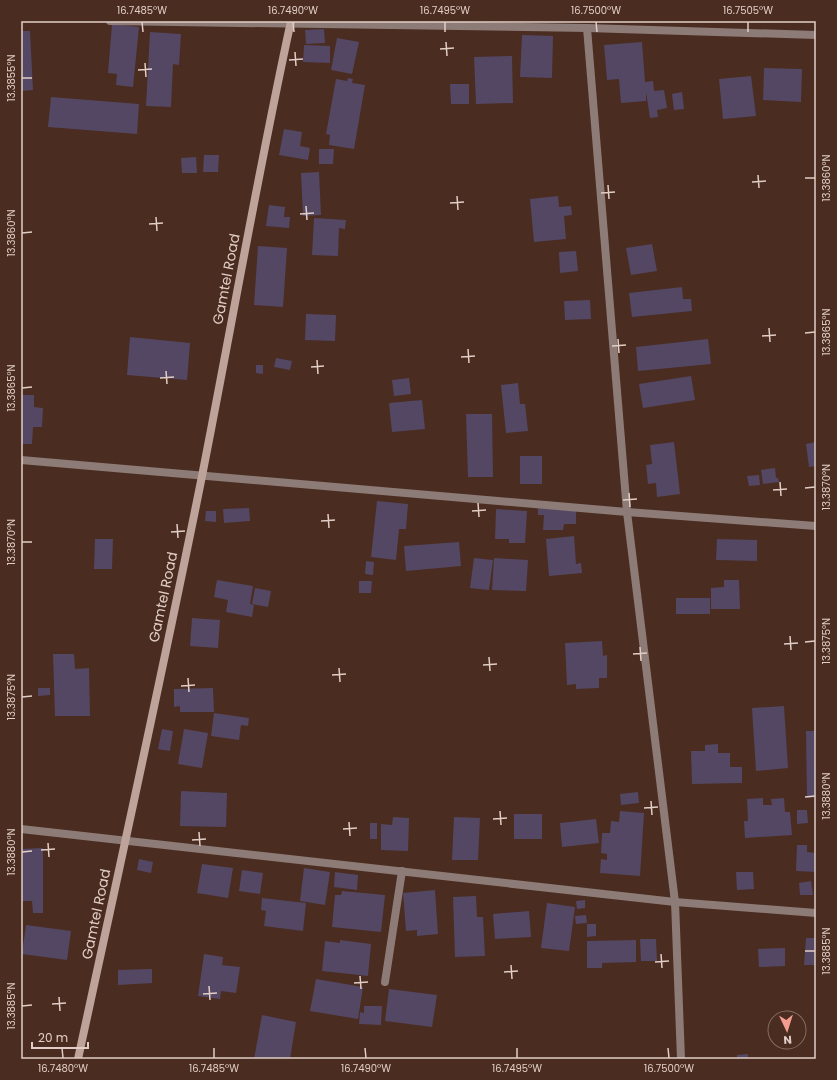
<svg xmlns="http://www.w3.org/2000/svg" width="837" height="1080" font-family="Poppins,sans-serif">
  <rect width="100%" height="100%" fill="#4a2c20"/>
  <!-- building -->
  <g fill="#544763">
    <path d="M112 24 139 27 133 87 116 85 117 74 108 73Z"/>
    <path d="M324 29 325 43 306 44 305 30Z"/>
    <path d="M21 31H30L33 90 21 91Z"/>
    <path d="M150 32 181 34 179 65 173 64 171 107 146 106Z"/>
    <path d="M522 35 553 36 552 78 520 77Z"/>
    <path d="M337 38 359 42 352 74 331 70Z"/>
    <path d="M642 42 645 82 653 81 654 91 664 90 667 108 657 110 658 117 650 118 646 92 652 91 646 92V88V101L621 103 619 79 607 80 604 45Z"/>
    <path d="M304 45 330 46V63L303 62Z"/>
    <path d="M512 56 513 103 476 104 474 57Z"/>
    <path d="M764 68 802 69 801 102 763 100Z"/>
    <path d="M751 76 756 116 723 119 719 79Z"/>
    <path d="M348 78 353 79 352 83 365 85 354 149 329 145 330 135 326 134 336 79 347 81Z"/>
    <path d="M450 84H469V104H451Z"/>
    <path d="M682 92 684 109 674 110 672 94Z"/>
    <path d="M51 97 139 104 137 134 48 127Z"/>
    <path d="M284 129 302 132 300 146 310 148 308 160 279 155Z"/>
    <path d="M319 149H334L333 164H319Z"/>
    <path d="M204 155H219L218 172H203Z"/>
    <path d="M196 157 197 173H182L181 158Z"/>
    <path d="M319 172 321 215 303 216 301 173Z"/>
    <path d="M558 196 559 207 571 206 572 215 564 216 566 239 534 242 530 199Z"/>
    <path d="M269 205 285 207 284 217H290L289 228 266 226Z"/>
    <path d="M314 218 346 220 345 229 339 228 338 256 312 255Z"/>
    <path d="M652 244 657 271 631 275 626 248Z"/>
    <path d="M258 246 287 248 283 307 254 305Z"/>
    <path d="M576 251 578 271 560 273 559 252Z"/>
    <path d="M682 287 683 299H691L692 311 632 317 629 293Z"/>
    <path d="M590 300 591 319 565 320 564 301Z"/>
    <path d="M306 314 336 315 335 341 305 340Z"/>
    <path d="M130 337 190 343 187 380 127 375Z"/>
    <path d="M708 339 711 364 638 371 636 347Z"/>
    <path d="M276 358 292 361 290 370 274 367Z"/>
    <path d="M256 365H263V374L256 373Z"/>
    <path d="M691 376 695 400 643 408 639 384Z"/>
    <path d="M409 378 411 394 394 396 392 380Z"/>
    <path d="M518 383 520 404H525L528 431 506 433 501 385Z"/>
    <path d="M21 395H34V407L43 408 42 427H33L32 444H21Z"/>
    <path d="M422 400 425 429 392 432 389 403Z"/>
    <path d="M466 414H492L493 477H468Z"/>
    <path d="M674 442 680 494 657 497 656 483 648 484 646 465 652 464 650 445Z"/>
    <path d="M816 442V466L809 467 806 444Z"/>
    <rect x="520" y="456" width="22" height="28"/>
    <path d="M775 468 776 478H778L779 482 763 484 761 470Z"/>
    <path d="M759 475 760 485 749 486 747 476Z"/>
    <path d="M377 501 408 504 406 529H399L396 560 371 557Z"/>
    <path d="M249 508 250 521 224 523 223 509Z"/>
    <path d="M538 508 576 510V524H564L563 530H543L544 515H538Z"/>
    <path d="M496 509 527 511 525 543H509V539H495Z"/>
    <path d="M206 511H216V522L205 521Z"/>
    <path d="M574 536 576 564 581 563 582 573 549 576 546 539Z"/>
    <path d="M95 539H113L112 569H94Z"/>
    <path d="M717 539 757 540V561L716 560Z"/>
    <path d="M459 542 461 566 406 571 404 546Z"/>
    <path d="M474 558 493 560 489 590 470 588Z"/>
    <path d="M494 558 528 560 526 591 492 590Z"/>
    <path d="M366 561 374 562 373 575 365 574Z"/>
    <path d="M217 580 253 586 250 604 254 605 252 617 226 612 228 600 214 597Z"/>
    <path d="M724 580H739L740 609H711V588L724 587Z"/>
    <path d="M359 581H372L371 593H359Z"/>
    <path d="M255 588 271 591 268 607 252 604Z"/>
    <rect x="676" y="598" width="34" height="16"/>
    <path d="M192 618 220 620 218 648 190 646Z"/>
    <path d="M602 641 603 656 607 655V678H599V688L576 689V684L567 685 565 643Z"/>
    <path d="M53 654H74L75 669 89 668 90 716H55Z"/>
    <path d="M38 688H50V695L38 696Z"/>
    <path d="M213 688 214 712H180V706L174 707V689Z"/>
    <path d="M784 706 788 768 756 771 752 708Z"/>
    <path d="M214 713 249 718 248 726 241 725 239 740 211 736Z"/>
    <path d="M162 729 173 731 170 751 158 749Z"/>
    <path d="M184 729 208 733 202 768 178 764Z"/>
    <path d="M806 731H816V797L807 798Z"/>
    <path d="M718 744V753H730V767H742V783L692 784 691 751H705V745Z"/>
    <path d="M181 791 227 793 226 827 180 826Z"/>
    <path d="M638 792 639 803 621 805 620 794Z"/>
    <path d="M763 798V805H772L771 799 784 798 785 812H790L792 835 745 838 744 821H748L747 799Z"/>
    <path d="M797 810H807L808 823 797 824Z"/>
    <path d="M620 811 644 813 640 876 600 873 601 859 607 860V854L601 853 602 833H610L611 821 619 822Z"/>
    <rect x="514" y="814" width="28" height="25"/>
    <path d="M393 817 409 818 408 851 381 850V824L392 825Z"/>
    <path d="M454 817 480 818 478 860H452Z"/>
    <path d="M596 819 599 843 562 847 560 823Z"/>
    <rect x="370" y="823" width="7" height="16"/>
    <path d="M797 845H807V852L816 853V872L796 871Z"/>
    <path d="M43 848V913H33L32 901H21V849Z"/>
    <path d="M139 859 153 862 151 873 137 870Z"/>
    <path d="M202 864 233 868 228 898 197 893Z"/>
    <path d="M304 868 330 872 325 905 300 901Z"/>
    <path d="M242 870 263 873 260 894 239 891Z"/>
    <path d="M335 872 358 875 357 890 334 887Z"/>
    <path d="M736 872H753L754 889 737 890Z"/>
    <path d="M811 881 813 895H800L799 883Z"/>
    <path d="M435 890 438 934 417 936V930L406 931 403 893Z"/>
    <path d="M342 891 385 895 381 932 332 927 335 895H341Z"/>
    <path d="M476 896 477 917H483L485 956 455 957 453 897Z"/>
    <path d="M262 898 306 903 303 931 264 926 266 911 261 910Z"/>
    <path d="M585 900V908L577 909 576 901Z"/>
    <path d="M547 903 575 907 569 951 541 948Z"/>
    <path d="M529 911 531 937 495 939 493 914Z"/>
    <path d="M586 915 587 923 576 924 575 916Z"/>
    <path d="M587 924H596V936L587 937Z"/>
    <path d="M26 925 71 931 67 960 22 954Z"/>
    <path d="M806 938H816V965H804Z"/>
    <path d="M640 939H656L657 961H641Z"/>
    <path d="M340 940 371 944 368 976 322 971 325 941 340 943Z"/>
    <path d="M636 940V962L602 963V968H587V941Z"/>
    <path d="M785 948V966L759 967 758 949Z"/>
    <path d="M204 954 223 957 222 965 240 967 236 993 221 991 220 999 198 996Z"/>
    <path d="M152 969V983L118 985V970Z"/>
    <path d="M316 979 363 987 358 1019 310 1011Z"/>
    <path d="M389 989 437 995 432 1027 385 1021Z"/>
    <path d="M364 1006H382L381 1025 359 1024 360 1012 364 1013Z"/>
    <path d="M262 1015 296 1022 290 1059H254Z"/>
    <path d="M748 1054V1059H737V1055Z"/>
  </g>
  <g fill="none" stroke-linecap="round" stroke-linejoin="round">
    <!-- lane -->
    <path stroke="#8c7b76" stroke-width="8" d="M385 982 402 871"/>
    <!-- street -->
    <g stroke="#8c7b76" stroke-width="8">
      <path d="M110 21 587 28 816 35"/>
      <path d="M587 28 627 512 675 902 681 1059"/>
      <path d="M21 460 627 512 816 526"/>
      <path d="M21 829 675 902 816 913"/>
    </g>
    <!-- secondary -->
    <path stroke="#bda39a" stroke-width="8" d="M78 1059C120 865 163 671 202 476 232 324 258 172 291 21"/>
  </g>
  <!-- ticks -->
  <path fill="none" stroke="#e1cec6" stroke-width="1.5" d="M142 22 143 32M293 22 294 32M445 22V32M596 22 597 32M748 22V32M446 42 447 56M440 49 454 48M295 52 296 66M289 60 303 59M145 63 146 77M138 70 152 69M22 78H32M758 175 759 188M805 178H815M752 182 766 181M608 185 609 199M601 193 615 192M457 196 458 210M450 203 464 202M306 206 307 220M300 214 314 213M156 217 157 231M149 224 163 223M22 233 32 232M769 328 770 342M805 333 815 332M762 336 776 335M618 339 619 353M612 346 626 345M468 349 469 363M461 357 475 356M317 360 318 374M311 367 324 366M166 371 167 384M160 378 174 377M22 388 32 387M780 482 781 496M805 488 815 487M773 490 787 489M629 493 630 507M623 500 637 499M478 503 479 517M472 511 486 510M328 514 329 528M321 521 335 520M177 524 178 538M171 532 185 531M22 542H32M790 636 791 650M805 642 815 641M784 644 798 643M640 647 641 661M633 654 647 653M489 657 490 671M483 665 497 664M339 668 340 682M332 675 346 674M188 678 189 692M181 686 195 685M22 697 32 696M805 797 815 796M651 801 652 815M644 808 658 807M500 811 501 825M493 819 507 818M349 822 350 836M343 829 357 828M199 832 200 846M192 840 206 839M48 843 49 857M41 850 55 849M22 852 32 851M805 951H815M661 954 662 968M655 962 669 961M511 965 512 979M504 972 518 971M360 976 361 989M354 983 368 982M209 986 210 1000M203 994 217 993M59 997 60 1011M52 1004 66 1003M22 1006 32 1005M62 1048 63 1058M214 1048V1058M365 1048 366 1058M517 1048V1058M668 1048 669 1058"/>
  <g text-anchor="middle" stroke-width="3" stroke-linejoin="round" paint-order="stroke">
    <!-- street labels -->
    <g font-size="14" fill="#e1cec6" stroke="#4a2c20">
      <text transform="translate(226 279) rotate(-79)" y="5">Gamtel Road</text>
      <text transform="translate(163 597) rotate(-78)" y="5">Gamtel Road</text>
      <text transform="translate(96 914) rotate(-78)" y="5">Gamtel Road</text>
    </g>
  </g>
  <!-- border -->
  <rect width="837" height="1080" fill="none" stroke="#4a2c20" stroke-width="44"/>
  <!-- north arrow -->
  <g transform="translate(787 1030) rotate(176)"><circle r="19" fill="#4a2c20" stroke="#866d62"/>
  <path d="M0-3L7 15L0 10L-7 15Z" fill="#f59c90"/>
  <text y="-6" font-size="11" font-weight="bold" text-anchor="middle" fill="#e1cec6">N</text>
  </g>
  <!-- scale -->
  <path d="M32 1042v6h56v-6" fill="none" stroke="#e1cec6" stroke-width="2"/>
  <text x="38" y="1042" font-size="12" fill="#e1cec6" stroke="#4a2c20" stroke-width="3" paint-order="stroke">20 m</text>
  <rect x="22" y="22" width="793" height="1036" fill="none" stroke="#e1cec6" stroke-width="1.5"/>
  <g font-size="10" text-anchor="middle" fill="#e1cec6">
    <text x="142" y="14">16.7485°W</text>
    <text x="293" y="14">16.7490°W</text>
    <text x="445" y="14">16.7495°W</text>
    <text x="596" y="14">16.7500°W</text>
    <text x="748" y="14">16.7505°W</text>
    <text transform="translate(11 78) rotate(-90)" y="4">13.3855°N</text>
    <text transform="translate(826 178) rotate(-90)" y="4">13.3860°N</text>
    <text transform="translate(11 233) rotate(-90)" y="4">13.3860°N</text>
    <text transform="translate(826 332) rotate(-90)" y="4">13.3865°N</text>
    <text transform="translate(11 388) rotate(-90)" y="4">13.3865°N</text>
    <text transform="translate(826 487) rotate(-90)" y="4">13.3870°N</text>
    <text transform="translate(11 542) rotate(-90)" y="4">13.3870°N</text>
    <text transform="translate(826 641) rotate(-90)" y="4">13.3875°N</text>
    <text transform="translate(11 697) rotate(-90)" y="4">13.3875°N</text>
    <text transform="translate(826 796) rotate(-90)" y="4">13.3880°N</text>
    <text transform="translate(11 852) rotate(-90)" y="4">13.3880°N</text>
    <text transform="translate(826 951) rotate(-90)" y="4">13.3885°N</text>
    <text transform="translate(11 1006) rotate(-90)" y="4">13.3885°N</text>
    <text x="63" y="1072">16.7480°W</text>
    <text x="214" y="1072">16.7485°W</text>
    <text x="366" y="1072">16.7490°W</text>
    <text x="517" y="1072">16.7495°W</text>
    <text x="669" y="1072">16.7500°W</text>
  </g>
</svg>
